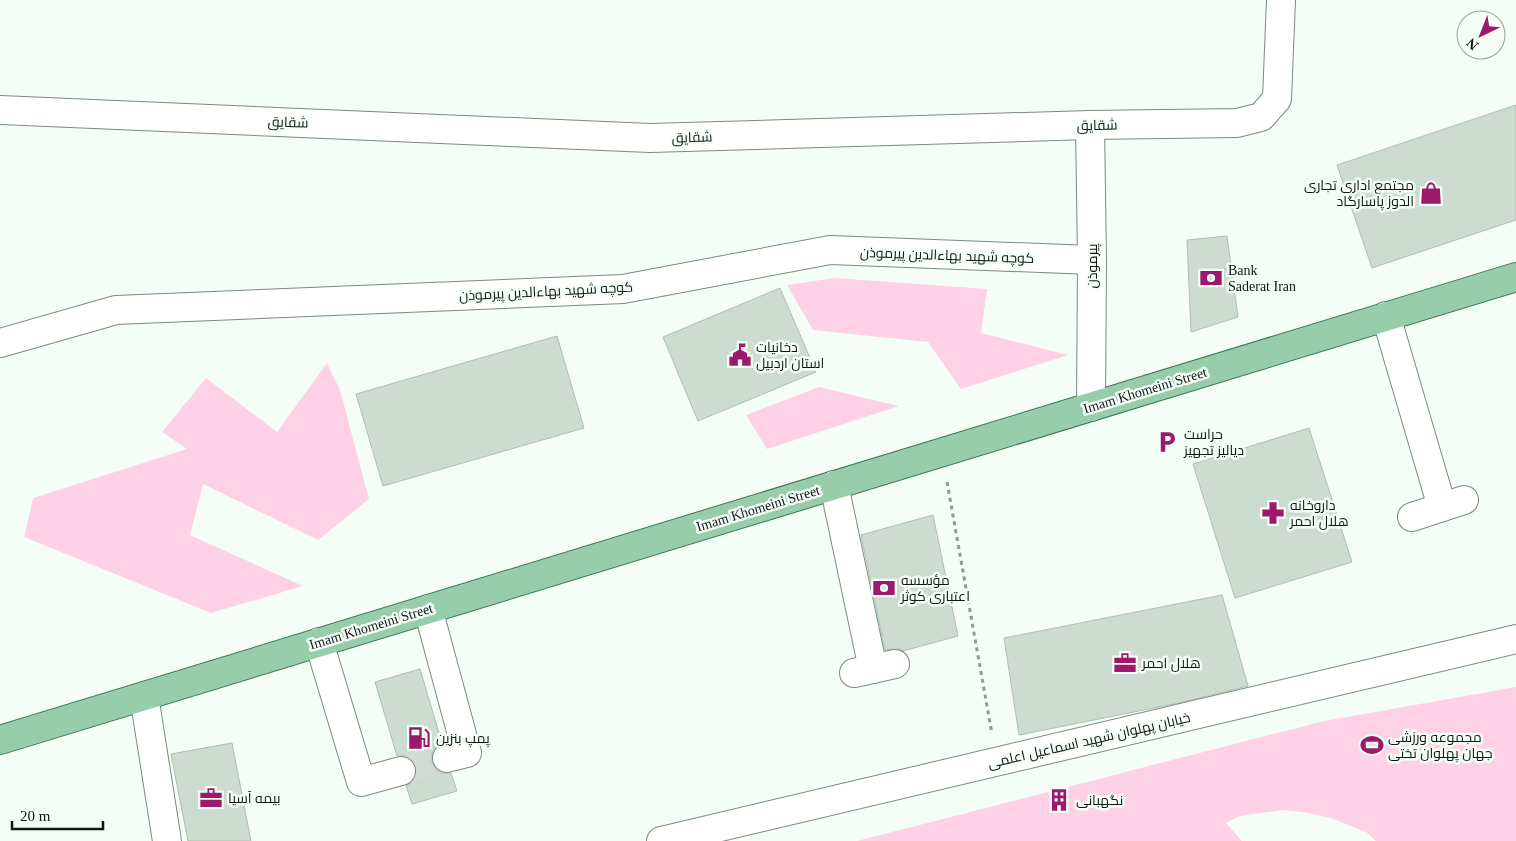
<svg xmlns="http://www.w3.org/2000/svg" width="1516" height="841" font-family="'Times New Roman',Cairo,serif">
  <rect width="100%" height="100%" fill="#f4fef7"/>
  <!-- green -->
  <g fill="#ffd1e7">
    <path d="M834 278 987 289 981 333 1068 355 961 389 928 342 813 330 787 285Z"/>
    <path d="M327 363 340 390 369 499 318 540 203 484 190 535 303 586 211 613 24 537 33 498 187 449 162 432 206 378 277 432Z"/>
    <path d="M819 387 899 406 767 449 746 415Z"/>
    <path d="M1516 687V841H1376L1366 832 1331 818 1303 812 1283 810 1240 816 1226 823 1242 841H857L1324 721Z"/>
  </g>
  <!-- building -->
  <g fill="#ccdcd0" stroke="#aebeb2">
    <path d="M1516 105V220L1372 268 1337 165Z"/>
    <path d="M1227 236 1238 317 1191 332 1187 240Z"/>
    <path d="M780 288 816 372 698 421 663 337Z"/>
    <path d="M557 336 584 428 383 486 356 394Z"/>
    <path d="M1309 428 1352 562 1235 598 1193 464Z"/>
    <path d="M933 515 958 636 903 651 899 649 885 650 861 535Z"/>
    <path d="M1222 595 1248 686 1179 703 1019 735 1004 638Z"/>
    <path d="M420 669 442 743 436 747 432 753V762L436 769 442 773H451L457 791 412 804 406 786 412 782 416 775V766L412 760 405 756H397L375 682Z"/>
    <path d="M232 743 251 841H188L171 754Z"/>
  </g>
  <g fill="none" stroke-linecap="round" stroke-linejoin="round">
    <!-- minor-tunnel -->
    <path stroke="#d2dbd5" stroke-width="28" stroke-dasharray="28 14" stroke-linecap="butt" d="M401 771 447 758"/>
    <defs>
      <g id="minor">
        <path d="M0 110 650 138 1090 125 1237 123 1261 117 1277 99 1281 0"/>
        <path d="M1090 125 1092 260 1091 407"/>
        <path d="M1386 316 1442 507"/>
        <path d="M0 343 116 310 623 289 830 250 1092 260"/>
        <path d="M834 485 873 669"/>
        <path d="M1412 517 1464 500"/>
        <path d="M428 609 467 753 447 758"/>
        <path d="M319 642 361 782 401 771"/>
        <path d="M854 673 895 664"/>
        <path d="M144 696 167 841"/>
        <path d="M661 841 1516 639"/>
      </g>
      <path id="major" d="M0 740 1516 277"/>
    </defs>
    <!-- minor casing -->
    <use href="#minor" stroke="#7b8a7f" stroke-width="30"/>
    <!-- major casing -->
    <use href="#major" stroke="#3c7750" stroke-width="30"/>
    <!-- path -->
    <path stroke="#919a94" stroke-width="3" stroke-dasharray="4 4" stroke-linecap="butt" d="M947 482 992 734"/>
    <!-- minor -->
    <use href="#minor" stroke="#fff" stroke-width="28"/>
    <!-- major -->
    <use href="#major" stroke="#98cdaa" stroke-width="28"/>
  </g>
  <!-- icons -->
  <defs>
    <symbol id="shop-bare" viewBox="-9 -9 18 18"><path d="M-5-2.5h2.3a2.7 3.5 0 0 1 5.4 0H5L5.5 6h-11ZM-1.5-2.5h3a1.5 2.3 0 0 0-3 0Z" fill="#9c196c" stroke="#f4fef7" stroke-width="2.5" paint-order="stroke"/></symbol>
    <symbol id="bank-bare" viewBox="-9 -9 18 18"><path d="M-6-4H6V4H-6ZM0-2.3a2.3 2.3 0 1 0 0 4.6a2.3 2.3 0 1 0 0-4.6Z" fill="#9c196c" stroke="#f4fef7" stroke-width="2.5" paint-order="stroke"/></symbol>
    <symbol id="civic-bare" viewBox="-9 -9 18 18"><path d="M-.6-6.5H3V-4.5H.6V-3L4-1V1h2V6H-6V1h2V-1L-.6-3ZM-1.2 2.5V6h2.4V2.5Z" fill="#9c196c" stroke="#f4fef7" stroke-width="2.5" paint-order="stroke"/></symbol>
    <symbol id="parking-bare" viewBox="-9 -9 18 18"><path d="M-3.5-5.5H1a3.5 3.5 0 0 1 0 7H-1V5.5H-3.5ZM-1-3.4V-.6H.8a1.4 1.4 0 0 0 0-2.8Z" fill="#9c196c" stroke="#f4fef7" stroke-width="2.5" paint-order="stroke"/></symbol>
    <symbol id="pharmacy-bare" viewBox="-9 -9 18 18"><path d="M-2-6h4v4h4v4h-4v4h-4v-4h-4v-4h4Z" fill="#9c196c" stroke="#f4fef7" stroke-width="2.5" paint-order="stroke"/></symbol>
    <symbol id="office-bare" viewBox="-9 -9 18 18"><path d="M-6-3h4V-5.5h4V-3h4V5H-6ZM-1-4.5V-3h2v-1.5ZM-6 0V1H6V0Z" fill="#9c196c" stroke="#f4fef7" stroke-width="2.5" paint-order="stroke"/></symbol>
    <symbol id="fuel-bare" viewBox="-9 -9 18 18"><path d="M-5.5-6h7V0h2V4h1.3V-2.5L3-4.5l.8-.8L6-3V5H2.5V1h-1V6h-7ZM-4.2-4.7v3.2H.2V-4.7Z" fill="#9c196c" stroke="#f4fef7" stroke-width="2.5" paint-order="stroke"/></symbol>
    <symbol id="stadium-bare" viewBox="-9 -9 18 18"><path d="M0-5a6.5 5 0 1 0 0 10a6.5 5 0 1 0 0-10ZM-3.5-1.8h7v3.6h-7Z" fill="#9c196c" stroke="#f4fef7" stroke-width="2.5" paint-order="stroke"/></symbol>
    <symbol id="building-bare" viewBox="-9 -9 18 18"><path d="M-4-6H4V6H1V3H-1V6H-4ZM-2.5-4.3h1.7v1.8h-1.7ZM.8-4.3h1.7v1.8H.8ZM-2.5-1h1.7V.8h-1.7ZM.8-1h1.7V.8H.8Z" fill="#9c196c" stroke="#f4fef7" stroke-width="2.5" paint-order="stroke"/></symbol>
  </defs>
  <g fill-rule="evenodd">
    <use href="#shop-bare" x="1415" y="177" width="32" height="32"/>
    <use href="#bank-bare" x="1195" y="262" width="32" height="32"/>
    <use href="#civic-bare" x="724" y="339" width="32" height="32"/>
    <use href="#parking-bare" x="1151" y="426" width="32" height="32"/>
    <use href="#pharmacy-bare" x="1257" y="497" width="32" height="32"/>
    <use href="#bank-bare" x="868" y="572" width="32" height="32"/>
    <use href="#office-bare" x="1109" y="647" width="32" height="32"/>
    <use href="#fuel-bare" x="403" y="722" width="32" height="32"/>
    <use href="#stadium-bare" x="1356" y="729" width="32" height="32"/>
    <use href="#office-bare" x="195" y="782" width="32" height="32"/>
    <use href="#building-bare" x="1043" y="784" width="32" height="32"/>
  </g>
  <g text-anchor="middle" stroke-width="5" stroke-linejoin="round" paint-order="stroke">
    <!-- street labels -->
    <g font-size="14" fill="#101612" stroke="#f4fef7">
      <text transform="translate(288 122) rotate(2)" y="5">شقایق</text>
      <text transform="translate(1097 125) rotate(-1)" y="5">شقایق</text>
      <text transform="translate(692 137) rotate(-2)" y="5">شقایق</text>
      <text transform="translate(947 255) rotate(2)" y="5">کوچه شهید بهاءالدین پیرموذن</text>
      <text transform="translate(1092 266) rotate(-90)" y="5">پیرموذن</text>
      <text transform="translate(546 291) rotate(-3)" y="5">کوچه شهید بهاءالدین پیرموذن</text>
      <text transform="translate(1145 390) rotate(-17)" y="5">Imam Khomeini Street</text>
      <text transform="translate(758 508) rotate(-17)" y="5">Imam Khomeini Street</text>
      <text transform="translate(371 626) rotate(-17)" y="5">Imam Khomeini Street</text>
      <text transform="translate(1089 740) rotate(-13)" y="5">خیابان پهلوان شهید اسماعیل اعلمی</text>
    </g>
    <!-- poi labels -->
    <g font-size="14" fill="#101612" stroke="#f4fef7" text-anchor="start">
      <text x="1414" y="190" text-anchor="end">مجتمع اداری تجاری<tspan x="1414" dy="16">الدوز پاسارگاد</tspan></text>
      <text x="1228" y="275">Bank<tspan x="1228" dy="16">Saderat Iran</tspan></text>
      <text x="756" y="352">دخانیات<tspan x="756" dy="16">استان اردبیل</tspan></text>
      <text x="1184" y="439">حراست<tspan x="1184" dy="16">دیالیز تجهیز</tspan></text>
      <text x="1290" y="510">داروخانه<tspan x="1290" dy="16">هلال احمر</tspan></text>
      <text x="901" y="585">مؤسسه<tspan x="901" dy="16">اعتباری کوثر</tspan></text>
      <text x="1142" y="668">هلال احمر</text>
      <text x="1388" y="742">مجموعه ورزشی<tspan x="1388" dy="16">جهان پهلوان تختی</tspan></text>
      <text x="436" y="743">پمپ بنزین</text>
      <text x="228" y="803">بیمه آسیا</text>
      <text x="1076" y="805">نگهبانی</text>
    </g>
  </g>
  <!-- north arrow -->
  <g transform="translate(1481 35) rotate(223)"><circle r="24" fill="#f4fef7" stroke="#99a19b"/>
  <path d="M0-4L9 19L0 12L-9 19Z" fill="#9c196c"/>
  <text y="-8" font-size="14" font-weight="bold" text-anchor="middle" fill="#101612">N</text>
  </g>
  <!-- scale -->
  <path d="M12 821v8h91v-8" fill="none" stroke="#101612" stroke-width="2.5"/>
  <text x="20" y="821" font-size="15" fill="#101612" stroke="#f4fef7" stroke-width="4" paint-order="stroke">20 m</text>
</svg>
